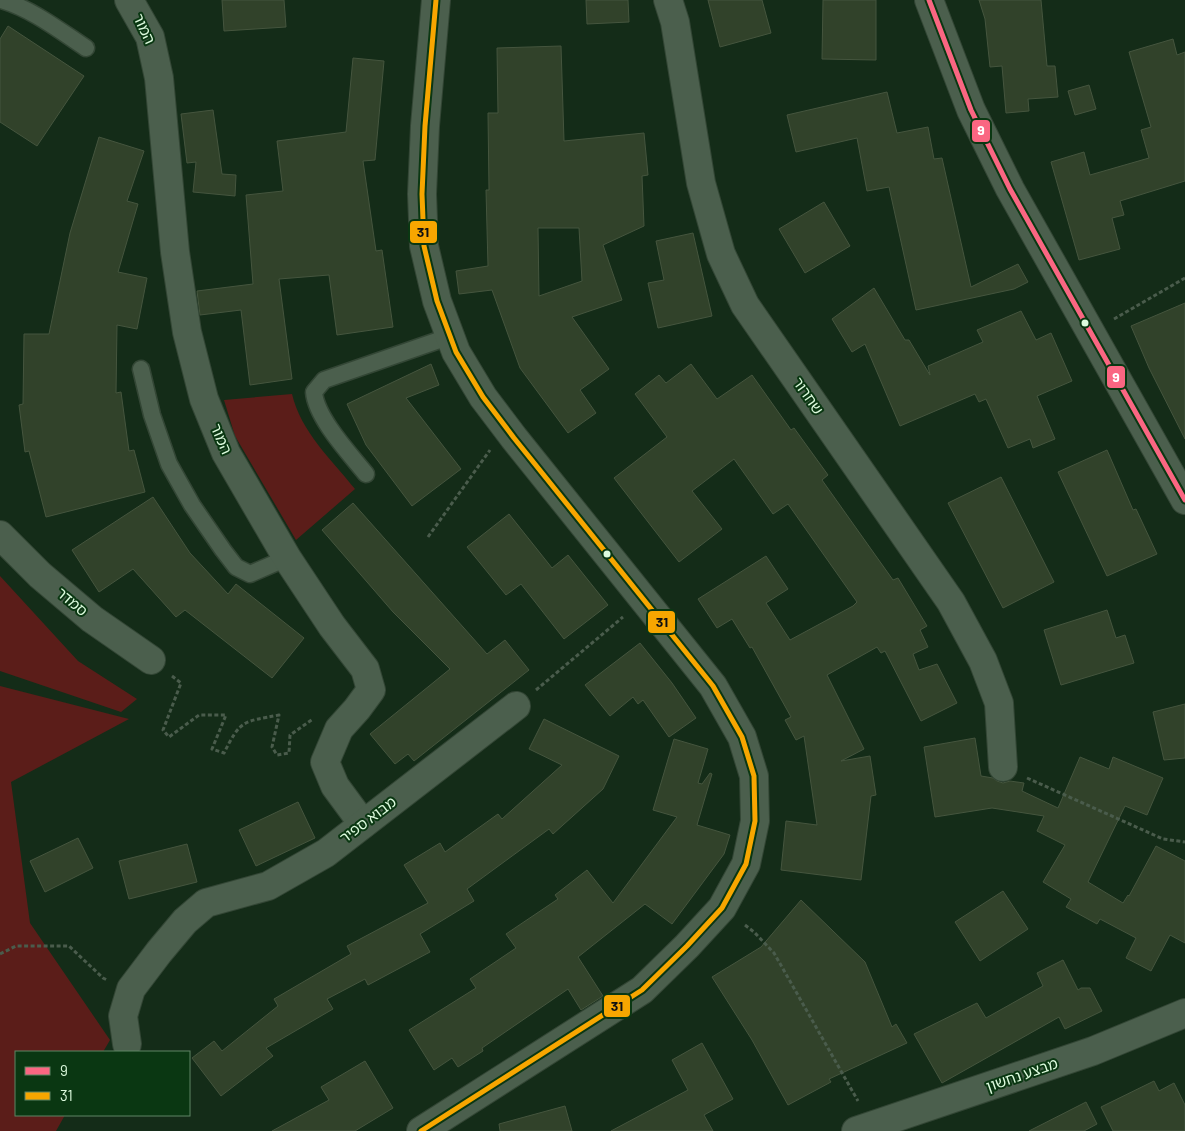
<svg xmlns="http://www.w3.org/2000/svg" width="1185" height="1131" font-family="Barlow,'Noto Sans Hebrew',sans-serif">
  <rect width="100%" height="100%" fill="#142c18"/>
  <!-- green -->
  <g fill="#5b1d19">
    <path d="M292 394C301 432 331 459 355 489L296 540 235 436 224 400Z"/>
    <path d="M0 576 78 661 137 699 121 712 0 671Z"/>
    <path d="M0 686 129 719 11 782 30 923 110 1040 103 1052H16V1115H65L56 1131H0Z"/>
  </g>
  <!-- building -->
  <g fill="#31422a" stroke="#45553e" fill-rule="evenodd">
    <path d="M222 0H284L286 27 224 31Z"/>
    <path d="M586 0H628L629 22 587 24Z"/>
    <path d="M708 0H762L771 33 720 47Z"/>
    <path d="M823 0H876V60L822 59Z"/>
    <path d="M979 0H1041L1047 66H1055L1058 97 1028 99 1029 111 1006 113 1002 66 990 67 985 19Z"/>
    <path d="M8 26 84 76 37 146 0 122V39Z"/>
    <path d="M1173 39 1177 55 1185 52V181L1120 201 1124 215 1112 218 1120 249 1079 260 1051 162 1084 152 1090 175 1149 158 1141 130 1151 127 1129 52Z"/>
    <path d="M561 46 564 141 644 133 648 175 642 176 644 226 603 245 622 300 572 317 609 369 580 390 596 413 568 433 520 368 492 290 459 294 456 271 488 266 486 190H489L488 113H498L497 48ZM538 228H579L582 281 539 296Z"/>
    <path d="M353 58 384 61 375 160 363 161 376 251 382 250 393 327 337 335 329 275 279 279 292 379 250 385 241 310 200 315 197 291 253 284 246 195 283 191 277 141 346 132Z"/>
    <path d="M1089 85 1096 109 1075 115 1068 91Z"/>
    <path d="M887 92 897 133 928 127 934 159 942 158 971 287 1018 264 1028 282 1014 289 916 310 889 187 867 191 857 138 796 152 787 115Z"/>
    <path d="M213 110 222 174 236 175 235 196 193 192 196 162 187 163 181 114Z"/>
    <path d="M99 137 144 151 127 201 138 204 118 272 147 278 137 329 117 325 116 393 121 392 129 451 134 450 145 492 46 517 29 451 25 452 19 405 23 404 24 334H49L70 233Z"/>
    <path d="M824 202 850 246 805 273 779 229Z"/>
    <path d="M693 233 712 316 658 328 648 283 664 280 656 241Z"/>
    <path d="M874 288 905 340H909L930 375 928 366 983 342 977 330 1021 311 1036 340 1051 333 1072 381 1037 396 1055 439 1033 448 1030 439 1008 448 986 399 979 402 975 394 900 426 865 344 852 352 832 319Z"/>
    <path d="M1185 303V439L1149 368 1131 326Z"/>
    <path d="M431 364 439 385 406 398 461 469 412 506 366 445 347 404Z"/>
    <path d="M691 364 717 399 752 375 791 430 794 428 828 475 822 480 893 580 898 578 927 626 920 630 928 647 913 654 919 670 937 664 957 703 921 721 885 651 881 653 877 647 827 675 864 749 841 761 870 756 876 795 871 796 861 880 781 870 786 821 817 825 804 736 796 740 785 720 791 717 752 647 750 648 732 619 717 628 698 599 766 556 788 589 766 603 790 640 853 606 857 602 788 504 773 514 734 459 692 491 722 529 679 562 614 478 667 437 635 394 659 375 666 383Z"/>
    <path d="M1107 450 1133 510 1136 509 1157 554 1107 576 1058 472Z"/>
    <path d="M1001 477 1054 582 1003 608 948 503Z"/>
    <path d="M153 497 190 553 228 594 236 584 304 638 272 678 185 610 176 617 133 569 99 592 72 550Z"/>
    <path d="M353 503 487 654 505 640 529 670 414 761 408 754 395 764 370 734 450 669 393 612 322 530Z"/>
    <path d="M509 514 552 568 568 555 608 605 564 639 521 584 506 595 467 547Z"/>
    <path d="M1107 610 1116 638 1125 635 1134 663 1061 685 1044 630Z"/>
    <path d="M640 643 672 683 696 718 669 737 643 700 638 704 633 697 610 716 585 685Z"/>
    <path d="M1185 704V758L1164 760 1153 712Z"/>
    <path d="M544 719 619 756 603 789 553 834 549 829 467 889 474 901 420 934 430 952 368 985 365 979 327 999 333 1009 266 1048 273 1056 221 1096 192 1058 214 1041 222 1051 278 1006 274 999 351 954 347 946 428 903 404 865 440 843 445 852 498 814 502 819 562 765 529 749Z"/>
    <path d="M975 738 981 776 993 778 997 781 1003 783 1010 781 1024 783 1022 791 1058 808 1080 757 1109 769 1113 757 1163 778 1147 815 1125 806 1088 882 1123 903 1128 895 1129 896 1156 846 1185 861V943L1170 935 1151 971 1126 958 1136 938 1100 919 1097 924 1066 907 1071 899 1043 882 1065 845 1037 831 1044 816 992 808 935 817 924 747Z"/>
    <path d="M674 739 708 749 698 783 702 784 710 773 712 774 697 825 730 835 724 854 672 924 645 904 578 957 603 996 581 1010 568 989 482 1048 483 1051 458 1067 452 1058 434 1070 409 1030 476 988 470 979 516 948 506 934 558 899 555 895 587 870 613 903 677 817 653 810Z"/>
    <path d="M298 802 315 838 256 866 239 830Z"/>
    <path d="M78 838 93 868 45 892 30 861Z"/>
    <path d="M187 844 197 882 129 899 119 861Z"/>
    <path d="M1003 891 1028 929 980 961 955 922Z"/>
    <path d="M801 900 865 962 892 1027 896 1024 907 1043 829 1079 831 1082 788 1105 752 1040 712 977 761 947Z"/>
    <path d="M1063 960 1078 990 1081 988H1090L1102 1011 1065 1029 1059 1017 942 1083 914 1034 977 1003 986 1018 1043 986 1037 973Z"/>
    <path d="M702 1043 733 1099 704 1115 713 1131H611L688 1090 672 1060Z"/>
    <path d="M365 1061 393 1108 355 1131H272L329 1100 321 1087Z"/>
    <path d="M1154 1081 1159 1091 1174 1083 1185 1105V1131H1113L1101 1107Z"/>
    <path d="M1086 1102 1097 1124 1084 1131H1029Z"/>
    <path d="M565 1106 572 1131H500L499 1124Z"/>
  </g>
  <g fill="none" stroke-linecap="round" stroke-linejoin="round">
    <defs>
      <g id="service">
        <path d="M1 0C32 9 59 30 86 48"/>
        <path d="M141 369 152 415 169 464 192 505 223 550 236 567 250 574 287 558"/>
        <path d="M366 474C350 454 316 418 314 392L324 380 451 336"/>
      </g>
      <g id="minor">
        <path d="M129 0 150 37 159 78 175 252 187 332 204 399 226 453 287 558 332 626 365 669 371 690 357 709 339 729 325 762 335 786 363 824"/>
        <path d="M668 0 675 22 701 183 721 254 745 305 951 602 983 661 999 703 1003 767"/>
        <path d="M0 535 40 575 92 619 151 660"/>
        <path d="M127 1044 123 1016 131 989 159 952 185 921 206 903 268 886 326 853 516 706"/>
        <path d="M856 1131 1093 1051 1185 1013"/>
      </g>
      <g id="tertiary">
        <path d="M929 0 971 110 1010 189 1185 500"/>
        <path d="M421 1131 642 990 687 946 722 908 746 864 755 821 754 776 742 737 713 686 514 438 483 397 456 352 437 301 424 246 422 194 425 126 436 0"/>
      </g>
    </defs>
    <!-- service casing -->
    <use href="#service" stroke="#334635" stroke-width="19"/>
    <!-- minor casing -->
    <use href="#minor" stroke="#334635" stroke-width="30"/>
    <!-- tertiary casing -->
    <use href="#tertiary" stroke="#334635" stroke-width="30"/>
    <!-- path -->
    <g stroke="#4a5c4c" stroke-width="3" stroke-dasharray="4 2.5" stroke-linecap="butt">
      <path d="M1114 319 1185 278"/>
      <path d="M428 537 490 450"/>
      <path d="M172 676 181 683 163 730 169 737 199 715H226L212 749 224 753C241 719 243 722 279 715L272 747 277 755 289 753 290 735 313 719"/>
      <path d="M536 690 623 617"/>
      <path d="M1027 778 1163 839 1185 842"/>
      <path d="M745 925 754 932 774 953 858 1101"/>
      <path d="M0 954 16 946H69L103 978 107 980"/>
    </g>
    <!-- service -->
    <use href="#service" stroke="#4b5f4d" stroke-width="16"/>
    <!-- minor -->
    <use href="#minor" stroke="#4b5f4d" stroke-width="28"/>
    <!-- tertiary -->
    <use href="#tertiary" stroke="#4b5f4d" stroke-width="28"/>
    <defs>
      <path id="bus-1" d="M929 0 971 110 1010 189 1185 500"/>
      <path id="bus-2" d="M421 1131 642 990 687 946 722 908 746 864 755 821 754 776 742 737 713 686 514 438 483 397 456 352 437 301 424 246 422 194 425 126 436 0"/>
    </defs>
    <!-- bus-1 casing -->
    <use href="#bus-1" stroke="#0a3712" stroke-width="9"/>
    <!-- bus-2 casing -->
    <use href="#bus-2" stroke="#0a3712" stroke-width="9"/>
    <!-- bus-1 -->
    <use href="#bus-1" stroke="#fa6682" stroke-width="5"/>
    <!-- bus-2 -->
    <use href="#bus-2" stroke="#f7a600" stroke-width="5"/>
  </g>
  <!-- markers -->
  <g fill="#ddfbde" stroke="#0a3712" stroke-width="2">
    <circle cx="1085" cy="323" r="4.5"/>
    <circle cx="607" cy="554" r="4.5"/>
  </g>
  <g text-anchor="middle" stroke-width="4" stroke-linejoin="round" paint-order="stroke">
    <!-- street labels -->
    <g font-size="15" fill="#ddfbde" stroke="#0a3712">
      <text transform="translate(144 29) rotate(65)" y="5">המור</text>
      <text transform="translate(808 396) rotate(55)" y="5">שחרור</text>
      <text transform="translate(221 439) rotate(67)" y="5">המור</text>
      <text transform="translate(72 602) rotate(40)" y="5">סמדר</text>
      <text transform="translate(368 820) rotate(-37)" y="5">מבוא ספיר</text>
      <text transform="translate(1022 1075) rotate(-19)" y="5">מבצע נחשון</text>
    </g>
  </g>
  <g stroke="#0a3712" stroke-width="2">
    <rect x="971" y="119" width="20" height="24" rx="5" fill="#fa6682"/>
    <rect x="409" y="220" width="29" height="24" rx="5" fill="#f7a600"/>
    <rect x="1106" y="365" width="20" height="24" rx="5" fill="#fa6682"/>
    <rect x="647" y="610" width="29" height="24" rx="5" fill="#f7a600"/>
    <rect x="603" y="994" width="28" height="24" rx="5" fill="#f7a600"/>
  </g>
  <g font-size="14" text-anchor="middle" font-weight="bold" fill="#fff">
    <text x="981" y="135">9</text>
    <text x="1116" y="382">9</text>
  </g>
  <g font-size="14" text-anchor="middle" font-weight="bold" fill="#111">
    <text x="423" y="237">31</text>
    <text x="662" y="627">31</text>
    <text x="617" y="1011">31</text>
  </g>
  <!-- legend -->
  <rect x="15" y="1051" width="175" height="65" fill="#0a3712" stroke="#5e8564"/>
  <rect x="25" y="1067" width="25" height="8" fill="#fa6682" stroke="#5e8564"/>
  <text x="60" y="1076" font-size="15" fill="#ddfbde">9</text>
  <rect x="25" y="1092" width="25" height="8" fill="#f7a600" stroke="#5e8564"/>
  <text x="60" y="1101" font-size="15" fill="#ddfbde">31</text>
</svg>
